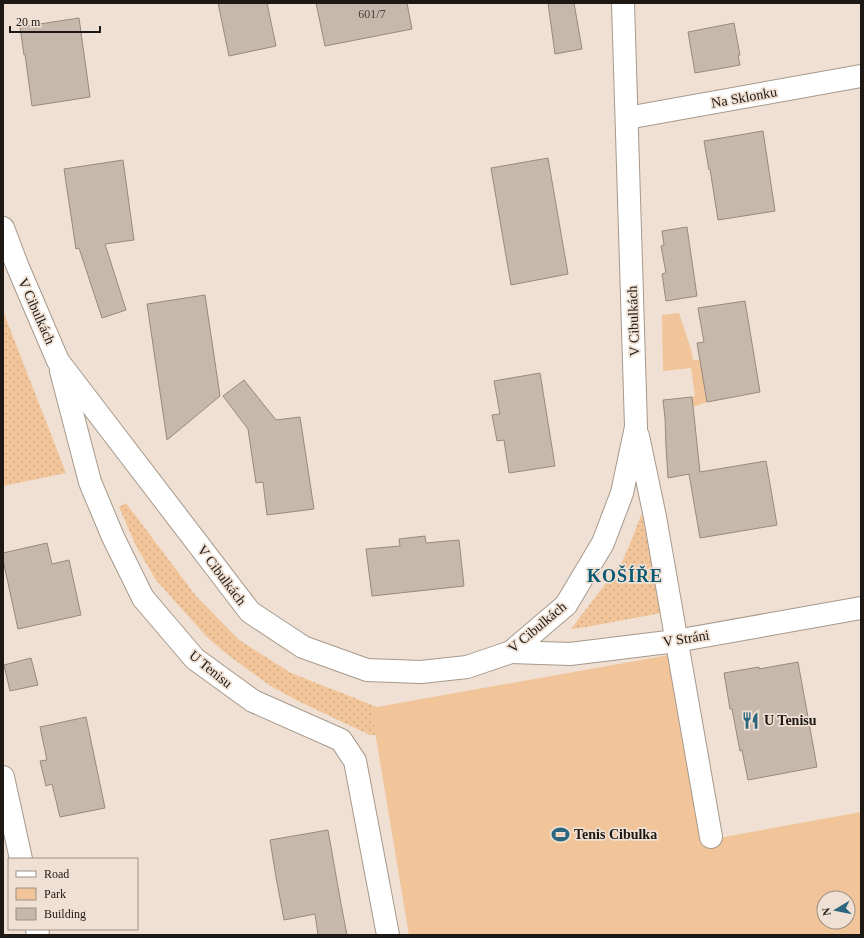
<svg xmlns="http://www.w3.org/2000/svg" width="864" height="938" font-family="Georgia,serif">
  <defs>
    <pattern id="grass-dots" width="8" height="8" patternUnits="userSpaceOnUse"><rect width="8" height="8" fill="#f1c599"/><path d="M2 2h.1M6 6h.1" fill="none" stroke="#cea883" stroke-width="1.8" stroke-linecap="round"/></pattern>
  </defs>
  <rect width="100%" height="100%" fill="#efe0d3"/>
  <!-- grass -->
  <g fill="url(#grass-dots)">
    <path d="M3 311 66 473 3 486Z"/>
    <path d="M126 503 196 596 239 640 291 673 377 707 371 708 376 735H370L298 701 269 685 224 652 207 637 156 580 136 546 119 507Z"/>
    <path d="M641 515 643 518 661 613 581 628 571 629 622 562 632 539Z"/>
  </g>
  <!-- green -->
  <g fill="#f1c599" fill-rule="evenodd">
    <path d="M679 313 691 349 693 360H700L707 402 693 407 691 397 695 396 691 368 663 371 662 315Z"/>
    <path d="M669 655 702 841 861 812V935H409L371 708ZM824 898H848V922H824Z"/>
  </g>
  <!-- building -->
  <g fill="#c6b8ab" stroke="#978a7d">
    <path d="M218 3H267L276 46 229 56Z"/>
    <path d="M316 3H407L412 29 325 46Z"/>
    <path d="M548 3H574L582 49 555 54Z"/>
    <path d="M79 18 90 97 32 106 25 54 24 55 20 27Z"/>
    <path d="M734 23 740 55H738L740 65 695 73 688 32Z"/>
    <path d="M763 131 775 211 718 220 710 169 709 170 704 141Z"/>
    <path d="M548 158 568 274 511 285 491 168Z"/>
    <path d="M123 160 134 240 105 244 126 310 102 318 79 248 76 249 64 169Z"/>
    <path d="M687 227 697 296 666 301 662 274 666 273 661 246 664 245 662 231Z"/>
    <path d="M205 295 220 396 167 440 147 304Z"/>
    <path d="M745 301 760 392 707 402 697 343 704 342 698 308Z"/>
    <path d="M540 373 555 466 509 473 504 440 497 441 492 415 500 414 494 381Z"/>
    <path d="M244 380 276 420 300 417 314 509 267 515 263 482 256 483 248 429 223 396Z"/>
    <path d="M692 397 700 472 766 461 777 525 700 538 689 474 668 478 666 447 665 418 663 400Z"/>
    <path d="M425 536 426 543 459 540 464 586 372 596 366 549 400 546 399 539Z"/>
    <path d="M47 543 52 564 69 560 81 615 18 629 3 560V553Z"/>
    <path d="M31 658 38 685 10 691 4 665Z"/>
    <path d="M798 662 817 767 748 780 742 750 740 751 732 709H730L724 673 759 667V669Z"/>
    <path d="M86 717 105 808 60 817 52 784 46 786 40 761 47 760 40 727Z"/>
    <path d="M328 830 341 904 347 935H318L315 914 284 920 276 877 270 840Z"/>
  </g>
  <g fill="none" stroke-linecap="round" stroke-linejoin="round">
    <defs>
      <g id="minor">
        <path d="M627 118 861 76"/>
        <path d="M3 228 17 265 58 361 250 612 303 647 367 670 421 672 467 667 511 652 566 605 603 543 622 493 636 427 623 3"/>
        <path d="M61 371 90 482 113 537 143 598 195 659 253 701 341 740 355 761 388 935"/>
        <path d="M638 436 655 517 711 837"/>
        <path d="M511 652 570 654 676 641 861 608"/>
        <path d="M3 777 21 859"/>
        <path d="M37 929 38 935"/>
      </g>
    </defs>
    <!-- minor casing -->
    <use href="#minor" stroke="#a6998c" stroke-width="24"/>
    <!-- minor -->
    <use href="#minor" stroke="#fff" stroke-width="22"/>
  </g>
  <!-- icons -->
  <defs>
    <symbol id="restaurant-bare" viewBox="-9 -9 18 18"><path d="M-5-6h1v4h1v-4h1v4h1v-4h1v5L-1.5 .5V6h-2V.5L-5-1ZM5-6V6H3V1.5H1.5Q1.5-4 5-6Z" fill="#2c677f" stroke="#efe0d3" stroke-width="2.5" paint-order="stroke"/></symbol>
    <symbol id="stadium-bare" viewBox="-9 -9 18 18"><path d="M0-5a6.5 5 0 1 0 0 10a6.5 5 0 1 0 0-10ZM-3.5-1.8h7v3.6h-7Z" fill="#2c677f" stroke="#efe0d3" stroke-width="2.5" paint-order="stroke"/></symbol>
  </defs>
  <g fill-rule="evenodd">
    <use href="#restaurant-bare" x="738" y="708" width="25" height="25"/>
    <use href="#stadium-bare" x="548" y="822" width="25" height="25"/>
  </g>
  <g text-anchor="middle" stroke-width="3.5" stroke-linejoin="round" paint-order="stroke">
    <!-- number labels -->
    <g font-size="12" fill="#474039">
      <text x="372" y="18">601/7</text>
    </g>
    <!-- street labels -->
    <g font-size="14" fill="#1d1813" stroke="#efe0d3">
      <text transform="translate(744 97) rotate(-10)" y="5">Na Sklonku</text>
      <text transform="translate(37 311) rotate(66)" y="5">V Cibulkách</text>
      <text transform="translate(633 321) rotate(-92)" y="5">V Cibulkách</text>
      <text transform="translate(222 575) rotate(53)" y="5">V Cibulkách</text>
      <text transform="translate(537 627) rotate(-40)" y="5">V Cibulkách</text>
      <text transform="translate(686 638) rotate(-9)" y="5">V Stráni</text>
      <text transform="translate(211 669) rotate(39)" y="5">U Tenisu</text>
    </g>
    <!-- poi labels -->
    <g font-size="14" font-weight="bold" fill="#1d1813" stroke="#efe0d3" text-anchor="start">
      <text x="764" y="725">U Tenisu</text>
      <text x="574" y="839">Tenis Cibulka</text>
    </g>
    <!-- district labels -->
    <g font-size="18" font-weight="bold" letter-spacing="1" fill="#0a5872" stroke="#efe0d3">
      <text x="625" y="582">KOŠÍŘE</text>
    </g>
  </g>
  <!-- border -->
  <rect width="864" height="938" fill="none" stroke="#1d1813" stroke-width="8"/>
  <!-- legend -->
  <rect x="8" y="858" width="130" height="72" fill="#efe0d3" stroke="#9b9086"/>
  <rect x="16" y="871" width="20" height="6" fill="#ffffff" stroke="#9b9086"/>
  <text x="44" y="878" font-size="12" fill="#1d1813">Road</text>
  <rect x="16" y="888" width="20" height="12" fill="#f1c599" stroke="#9b9086"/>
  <text x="44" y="898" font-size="12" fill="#1d1813">Park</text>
  <rect x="16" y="908" width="20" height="12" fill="#c6b8ab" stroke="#9b9086"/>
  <text x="44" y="918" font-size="12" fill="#1d1813">Building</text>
  <!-- north arrow -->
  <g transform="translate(836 910) rotate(260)"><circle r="19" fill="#efe0d3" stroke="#9b9086"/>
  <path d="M0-3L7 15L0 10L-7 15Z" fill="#2c677f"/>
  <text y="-6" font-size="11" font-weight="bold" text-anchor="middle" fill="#1d1813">N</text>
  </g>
  <!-- scale -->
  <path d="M10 26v6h90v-6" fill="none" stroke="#1d1813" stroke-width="2"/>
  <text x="16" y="26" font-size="12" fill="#1d1813" stroke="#efe0d3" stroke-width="3" paint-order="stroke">20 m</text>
</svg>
